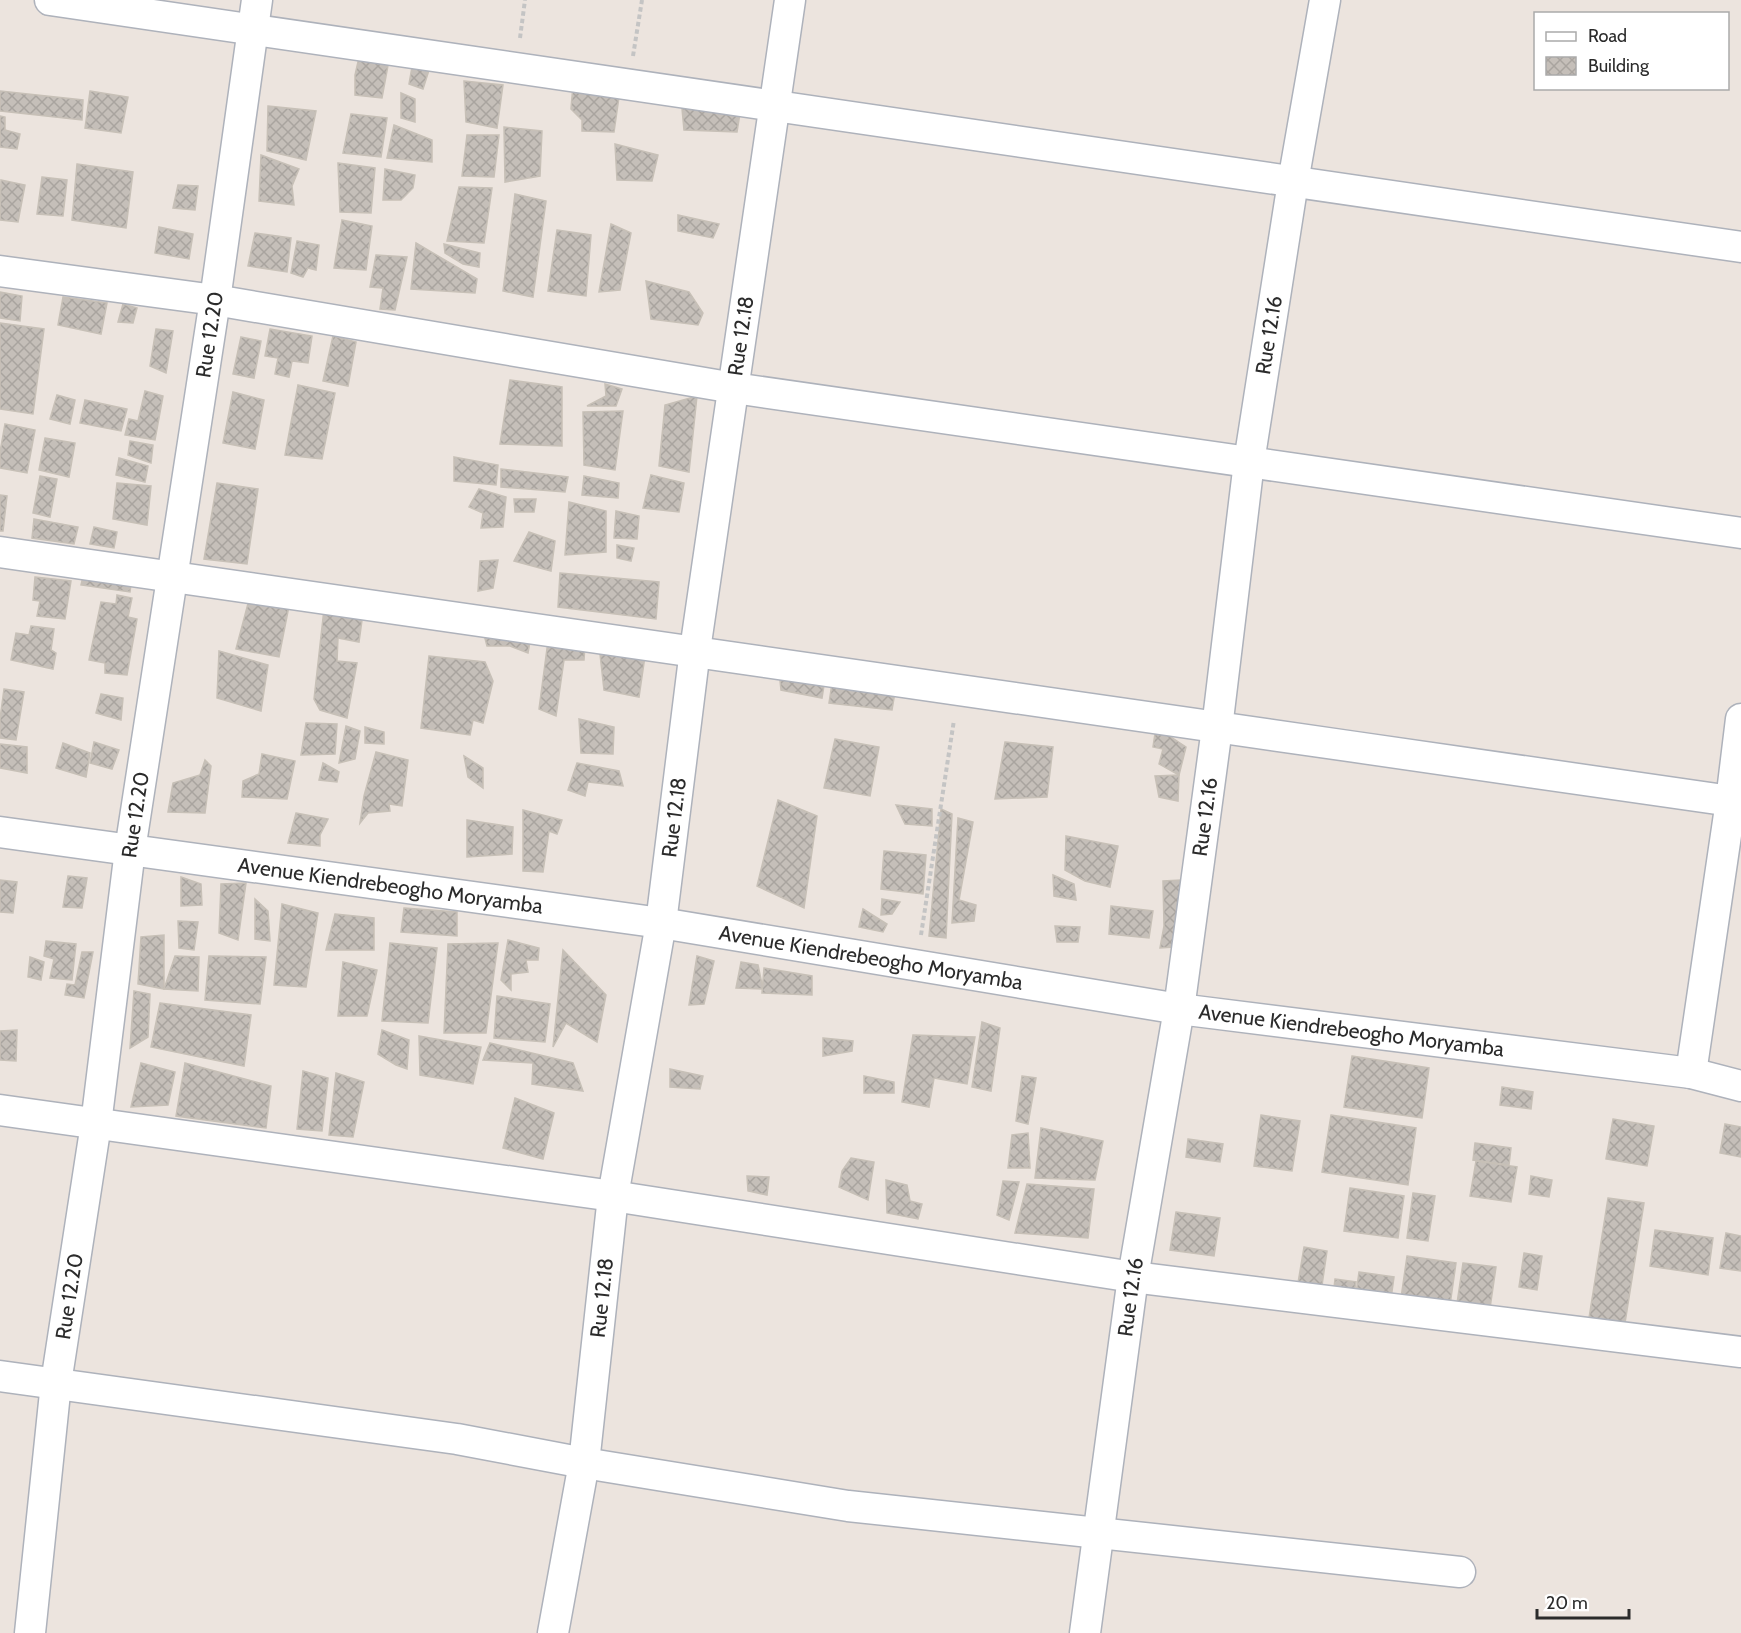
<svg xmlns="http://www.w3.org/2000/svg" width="1741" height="1633" font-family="Cabin,sans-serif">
  <defs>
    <pattern id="building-cross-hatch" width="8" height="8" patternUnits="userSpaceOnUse" patternTransform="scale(1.5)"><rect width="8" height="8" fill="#c5bfb9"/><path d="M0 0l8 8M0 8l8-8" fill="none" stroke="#a9a49f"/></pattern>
  </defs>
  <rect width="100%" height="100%" fill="#ece4de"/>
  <!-- building -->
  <g fill="url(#building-cross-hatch)" stroke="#c7c0b7" stroke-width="1.5">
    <path d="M360 53 389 60 382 98 355 95V75Z"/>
    <path d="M412 67 429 70 423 89 409 84Z"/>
    <path d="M464 81 503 85 497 128 466 122Z"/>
    <path d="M573 85 619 97 614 132 582 131V120L571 109Z"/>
    <path d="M0 91 83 100 82 120 0 111Z"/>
    <path d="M90 91 128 97 121 133 85 128Z"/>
    <path d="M401 93 415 99V122L401 118Z"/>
    <path d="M681 98 741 107 737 132 684 130Z"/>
    <path d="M268 106 316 111 306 160 267 151Z"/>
    <path d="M351 114 387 118 381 157 343 153Z"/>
    <path d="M0 116 5 117V130L20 134 17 149 0 147Z"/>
    <path d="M394 125 432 140V162L387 158Z"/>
    <path d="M504 127 542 131 540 176 505 182Z"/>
    <path d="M467 135H499L494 177 462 176Z"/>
    <path d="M615 144 658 155 652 181 617 180Z"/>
    <path d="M261 155 299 169 292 186 294 205 259 201Z"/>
    <path d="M338 163 375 168 371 213 340 212Z"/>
    <path d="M77 164 133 172 126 228 72 220Z"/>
    <path d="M385 169 415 175 413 188 401 200H383Z"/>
    <path d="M42 177 67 180 63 216 37 214Z"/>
    <path d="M1 180 25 185 18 222 0 220Z"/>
    <path d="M178 185 198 186 195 210 173 208Z"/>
    <path d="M459 187 492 188 484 243 447 241Z"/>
    <path d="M515 194 546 201 533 297 503 291Z"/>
    <path d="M678 215 719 224 713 238 678 231Z"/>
    <path d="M342 220 372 226 366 270 334 268Z"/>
    <path d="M611 224 631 233 620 290 599 292Z"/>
    <path d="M159 227 193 234 189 259 155 253Z"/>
    <path d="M557 230 591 235 586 296 548 291Z"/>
    <path d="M255 233 291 238 287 272 248 266Z"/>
    <path d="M297 241 319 245 316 270 308 268 303 277 291 273Z"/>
    <path d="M416 243 477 279 475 293 411 289Z"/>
    <path d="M444 244 480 253 479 267 463 264 445 253Z"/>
    <path d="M376 255 407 257 395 310 380 309 383 288 370 287Z"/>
    <path d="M646 281 689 292 703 313 698 325 651 319Z"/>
    <path d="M0 292 22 296 20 321 0 318Z"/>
    <path d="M63 297 107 303 101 334 58 325Z"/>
    <path d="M123 304 137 308 133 323 118 322Z"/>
    <path d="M0 323 44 329 33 414 0 409Z"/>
    <path d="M156 329 173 331 166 373 150 366Z"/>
    <path d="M270 329 312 336 308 363 292 361 289 377 275 374 278 358 265 356Z"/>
    <path d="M333 336 356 342 348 386 323 381Z"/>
    <path d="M241 337 261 341 254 378 233 374Z"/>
    <path d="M510 380 562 387V446L500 444Z"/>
    <path d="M605 384 622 389 616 406H587L606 396Z"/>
    <path d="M298 385 335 393 322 459 285 455Z"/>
    <path d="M145 391 163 396 155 440 125 435 129 419 138 421Z"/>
    <path d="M233 392 264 400 255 449 223 443Z"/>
    <path d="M57 395 75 400 70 424 50 419Z"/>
    <path d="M697 396 689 472 659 466 665 405Z"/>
    <path d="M85 400 127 409 121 431 80 423Z"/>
    <path d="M623 411 615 470 584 465 583 412Z"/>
    <path d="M5 424 35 430 27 473 0 468V452Z"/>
    <path d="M45 438 75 443 69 477 39 470Z"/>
    <path d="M130 441 153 445 151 463 128 455Z"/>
    <path d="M454 457 498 465 496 485 454 481Z"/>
    <path d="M119 458 148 466 145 482 116 475Z"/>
    <path d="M501 469 568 477 565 492 501 487Z"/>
    <path d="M651 475 684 483 679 512 643 508Z"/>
    <path d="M40 476 57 479 50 517 33 513Z"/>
    <path d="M584 476 619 483 618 498 582 495Z"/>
    <path d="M117 483 151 486 147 525 113 519Z"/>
    <path d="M217 483 258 489 247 564 204 559Z"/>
    <path d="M479 489 506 497 503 527 481 528 483 513 469 507Z"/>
    <path d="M0 495 7 496 3 531H0Z"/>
    <path d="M514 499H536L534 512H515Z"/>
    <path d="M569 502 606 511V552L565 555Z"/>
    <path d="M616 511 639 516 637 539 614 538Z"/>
    <path d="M34 519 78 527 74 544 32 538Z"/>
    <path d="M94 527 117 532 114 548 90 544Z"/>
    <path d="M529 532 555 541 551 571 514 561Z"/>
    <path d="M617 545 634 548 631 561 617 558Z"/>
    <path d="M498 560 493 588 478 591 480 561Z"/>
    <path d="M85 569 132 576 130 592 81 585Z"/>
    <path d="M560 573 659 582 656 619 558 607Z"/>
    <path d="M35 577 71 581 65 619 37 616 40 601 33 600Z"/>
    <path d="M117 595 132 598 128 617 137 619 127 675 105 673V663L89 660 101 602 116 604Z"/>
    <path d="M250 596 289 606 279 657 236 649Z"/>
    <path d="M324 609 363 613 359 642 338 638 337 661 357 663 347 718 320 710 314 699Z"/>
    <path d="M31 626 54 629 51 650 56 653 53 669 11 660 16 633 29 635Z"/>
    <path d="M482 627 531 636 528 653 510 646H487Z"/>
    <path d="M548 641 585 645 584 660H564L556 716 539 709Z"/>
    <path d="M599 645 645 656 639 697 604 690Z"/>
    <path d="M219 651 268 665 261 711 217 698Z"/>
    <path d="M429 656 485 662 493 681 483 723 473 720 470 735 421 728Z"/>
    <path d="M779 671 825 679 822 698 781 690Z"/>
    <path d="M833 677 895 692 892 710 829 703Z"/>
    <path d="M4 689 24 692 16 740 0 738V719Z"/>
    <path d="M101 694 123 698 121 720 96 713Z"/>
    <path d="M579 719 614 727 613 754 581 753Z"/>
    <path d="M306 723 337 724 335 754 301 755Z"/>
    <path d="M346 726 360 731 355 759 339 763Z"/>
    <path d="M365 727 384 732V744L365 743Z"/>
    <path d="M1156 727 1186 747 1179 775 1159 764 1163 749 1153 747Z"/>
    <path d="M835 739 879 747 870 796 824 788Z"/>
    <path d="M94 742 119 750 112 769 90 763Z"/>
    <path d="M1005 742 1053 747 1047 797 995 799Z"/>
    <path d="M63 743 90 753 86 777 56 768Z"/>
    <path d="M0 744 27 747V773L0 768Z"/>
    <path d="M376 752 408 760 402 806 389 804 390 811 368 813 360 823 364 796Z"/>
    <path d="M262 754 295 761 287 799 242 797 243 781 259 774Z"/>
    <path d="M464 756 483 768V788L468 777Z"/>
    <path d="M205 760 211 766 205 813 168 812 173 783 200 775Z"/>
    <path d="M323 763 339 772 337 782 319 780Z"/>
    <path d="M577 763 619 771 623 786 588 782 585 796 568 790Z"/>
    <path d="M1179 775 1178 801 1159 797 1155 776Z"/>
    <path d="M778 800 817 816 804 908 757 886Z"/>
    <path d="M896 805 932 809V826L905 824Z"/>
    <path d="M941 809 952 814 946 938 929 936Z"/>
    <path d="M523 810 562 820 557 834 549 831 543 872 523 871Z"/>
    <path d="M296 813 328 819 320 835V846L288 843Z"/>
    <path d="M958 818 973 822 959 900 976 905 974 921 952 923Z"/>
    <path d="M467 820 513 827 512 854 467 857Z"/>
    <path d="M1066 836 1118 846 1110 887 1085 881 1065 870Z"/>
    <path d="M884 851 926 855 923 894 881 889Z"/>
    <path d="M1053 875 1074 884 1076 900 1054 896Z"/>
    <path d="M68 876 87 878 82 908 63 907Z"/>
    <path d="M181 877 201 884 202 905 181 906Z"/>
    <path d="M0 880 17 882 13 913 0 912Z"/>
    <path d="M1181 880 1174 947 1160 948 1164 926 1163 881Z"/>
    <path d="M246 883 238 940 219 933 221 884Z"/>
    <path d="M255 899 268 911 270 941 255 939Z"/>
    <path d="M882 899 900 902 892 914 881 915Z"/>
    <path d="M282 904 318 913 306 987 274 985Z"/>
    <path d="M1111 906 1153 911 1149 938 1109 934Z"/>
    <path d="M404 908 457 912V936L401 932Z"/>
    <path d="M863 909 887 924 883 932 859 927Z"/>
    <path d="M335 914 374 918V950H326Z"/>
    <path d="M178 921 198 922 194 950 179 948Z"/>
    <path d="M1055 926 1080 927 1078 942H1057Z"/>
    <path d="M164 935V989L138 984 141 937Z"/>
    <path d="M508 940 539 948 538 960H526L528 972 511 974V990L501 980Z"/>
    <path d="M46 941 76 944 72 980 50 978 54 959 44 956Z"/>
    <path d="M390 943 437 948 428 1023 382 1021Z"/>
    <path d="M498 943 486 1033H444L448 944Z"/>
    <path d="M563 950 606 995 597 1042 566 1023 553 1047Z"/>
    <path d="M82 952H93L84 998 65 995 67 984 75 985Z"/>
    <path d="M175 956 199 957 198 991 164 989Z"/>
    <path d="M209 956 266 957 260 1004 205 1000Z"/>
    <path d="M697 956 714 961 704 1004 689 1005Z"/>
    <path d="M30 957 44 962 41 980 28 977Z"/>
    <path d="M343 962 377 970 367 1016H338Z"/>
    <path d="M741 962 758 965 763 989 736 988Z"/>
    <path d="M764 968 812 976V995L762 993Z"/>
    <path d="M134 991 150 994 148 1037 130 1048Z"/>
    <path d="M497 996 550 1004 545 1042 494 1038Z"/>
    <path d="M160 1003 251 1015 244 1066 151 1047Z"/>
    <path d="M982 1022 1000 1028 991 1091 972 1087Z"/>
    <path d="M17 1030 16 1061 0 1060V1031Z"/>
    <path d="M382 1030 409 1040 407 1069 396 1065 378 1054Z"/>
    <path d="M913 1035 975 1037 967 1084 934 1078 929 1107 902 1102Z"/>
    <path d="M419 1036 481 1047 473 1084 420 1075Z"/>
    <path d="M823 1038 853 1041 852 1051 823 1056Z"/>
    <path d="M490 1043 573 1063 583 1091 532 1084 533 1063 483 1060Z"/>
    <path d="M1352 1056 1429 1068 1422 1118 1344 1107Z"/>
    <path d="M141 1063 175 1072 168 1105 131 1107Z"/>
    <path d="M185 1063 271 1086 266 1128 176 1116Z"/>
    <path d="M670 1069 703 1076 700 1089 670 1087Z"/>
    <path d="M303 1071 328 1078 322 1131 297 1129Z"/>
    <path d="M336 1073 364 1082 353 1137 329 1135Z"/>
    <path d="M864 1076 894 1082V1093H864Z"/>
    <path d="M1022 1076 1036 1078 1028 1124 1016 1121Z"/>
    <path d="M1502 1087 1533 1092 1531 1109 1500 1105Z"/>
    <path d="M515 1098 554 1113 543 1159 503 1148Z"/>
    <path d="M1261 1115 1300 1121 1292 1171 1254 1166Z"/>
    <path d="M1331 1115 1416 1128 1408 1185 1322 1172Z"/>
    <path d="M1613 1119 1654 1126 1647 1166 1606 1159Z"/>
    <path d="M1725 1124 1741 1127V1157L1720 1153Z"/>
    <path d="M1041 1128 1103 1141 1095 1180 1035 1178Z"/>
    <path d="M1028 1133 1030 1168H1008L1012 1135Z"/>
    <path d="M1188 1139 1223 1144 1220 1162 1186 1157Z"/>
    <path d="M1475 1143 1511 1148 1509 1165 1473 1160Z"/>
    <path d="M851 1158 874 1162 868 1200 839 1187 842 1171Z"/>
    <path d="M1476 1161 1517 1167 1511 1202 1470 1196Z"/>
    <path d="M747 1176 769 1177 767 1195 748 1191Z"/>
    <path d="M1531 1176 1552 1180 1549 1197 1529 1194Z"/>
    <path d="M886 1180 907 1185 910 1201 922 1204 918 1219 887 1213Z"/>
    <path d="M1003 1181 1019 1182 1009 1220 997 1215Z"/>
    <path d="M1027 1184 1094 1189 1088 1238 1015 1233Z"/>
    <path d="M1350 1188 1404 1196 1398 1238 1344 1231Z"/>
    <path d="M1413 1193 1435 1196 1428 1241 1407 1238Z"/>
    <path d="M1608 1198 1644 1203 1625 1323 1589 1318Z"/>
    <path d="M1176 1212 1220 1218 1214 1256 1170 1250Z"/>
    <path d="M1655 1230 1713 1238 1708 1275 1650 1266Z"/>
    <path d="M1726 1233 1741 1236V1271L1720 1268Z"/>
    <path d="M1304 1247 1327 1251 1321 1292 1297 1289Z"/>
    <path d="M1524 1253 1542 1256 1537 1290 1519 1287Z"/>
    <path d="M1407 1256 1456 1263 1449 1312 1400 1305Z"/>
    <path d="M1463 1263 1496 1267 1489 1315 1456 1310Z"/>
    <path d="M1359 1272 1394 1277 1390 1306 1355 1301Z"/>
    <path d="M1335 1279 1356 1282 1353 1299 1333 1296Z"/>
  </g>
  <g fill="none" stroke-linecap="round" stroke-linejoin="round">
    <defs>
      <g id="street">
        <path d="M50 0 1741 247"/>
        <path d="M0 271 215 300 734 388 1741 533"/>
        <path d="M0 552C578 632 1154 719 1731 801"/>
        <path id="s1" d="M0 832 661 923 1179 1009 1691 1073 1741 1086"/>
        <path d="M1691 1073 1731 801 1741 719"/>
        <path d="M0 1110 613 1196 1133 1277 1741 1352"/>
        <path d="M0 1376 457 1439 584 1463 848 1506 1460 1572"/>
        <path id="s2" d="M30 1633 56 1383 96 1124 130 850 215 300 257 0"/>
        <path id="s3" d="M553 1633 584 1463 613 1196 661 923 695 650 790 0"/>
        <path id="s4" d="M1085 1633 1133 1277 1179 1009 1217 728 1249 462 1293 182 1325 0"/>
      </g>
    </defs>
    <!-- street casing -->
    <use href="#street" stroke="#aeb2bb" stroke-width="33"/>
    <!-- path -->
    <g stroke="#c4c4c4" stroke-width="4" stroke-dasharray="4.5 3" stroke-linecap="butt">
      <path d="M520 38 525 0"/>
      <path d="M633 56 642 0"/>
      <path d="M921 935 954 720"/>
    </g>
    <!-- street -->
    <use href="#street" stroke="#fff" stroke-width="30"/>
  </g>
  <g text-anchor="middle" stroke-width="4.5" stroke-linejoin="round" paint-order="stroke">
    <!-- street labels -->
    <g font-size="21" fill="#2b2b2b" stroke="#fff">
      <text dy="7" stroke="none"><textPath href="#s2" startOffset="1311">Rue 12.20</textPath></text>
      <text dy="7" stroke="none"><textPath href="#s4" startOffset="1311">Rue 12.16</textPath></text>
      <text dy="7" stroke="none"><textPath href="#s3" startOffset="1311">Rue 12.18</textPath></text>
      <text dy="7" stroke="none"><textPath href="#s2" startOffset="825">Rue 12.20</textPath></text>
      <text dy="7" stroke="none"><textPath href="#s4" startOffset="825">Rue 12.16</textPath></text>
      <text dy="7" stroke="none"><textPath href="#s3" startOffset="825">Rue 12.18</textPath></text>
      <text dy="7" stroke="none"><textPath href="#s1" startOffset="394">Avenue Kiendrebeogho Moryamba</textPath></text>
      <text dy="7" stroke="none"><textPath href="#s1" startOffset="880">Avenue Kiendrebeogho Moryamba</textPath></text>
      <text dy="7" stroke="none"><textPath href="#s1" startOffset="1366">Avenue Kiendrebeogho Moryamba</textPath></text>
      <text dy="7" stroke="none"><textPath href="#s2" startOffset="339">Rue 12.20</textPath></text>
      <text dy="7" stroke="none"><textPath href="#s3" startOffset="339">Rue 12.18</textPath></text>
      <text dy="7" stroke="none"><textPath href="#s4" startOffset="339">Rue 12.16</textPath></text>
    </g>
  </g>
  <!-- legend -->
  <rect x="1534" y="12" width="195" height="78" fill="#ffffff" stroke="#aaaaaa" stroke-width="1.5"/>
  <rect x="1546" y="32" width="30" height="9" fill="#ffffff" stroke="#aaaaaa" stroke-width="1.5"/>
  <text x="1588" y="42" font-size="18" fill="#2b2b2b">Road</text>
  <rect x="1546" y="57" width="30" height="18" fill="url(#building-cross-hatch)" stroke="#aaaaaa" stroke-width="1.5"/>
  <text x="1588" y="72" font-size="18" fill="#2b2b2b">Building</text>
  <!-- scale -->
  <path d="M1537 1609v9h92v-9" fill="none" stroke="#2b2b2b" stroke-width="3"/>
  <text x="1546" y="1609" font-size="18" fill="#2b2b2b" stroke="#ffffff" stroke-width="4.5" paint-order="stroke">20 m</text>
</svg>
